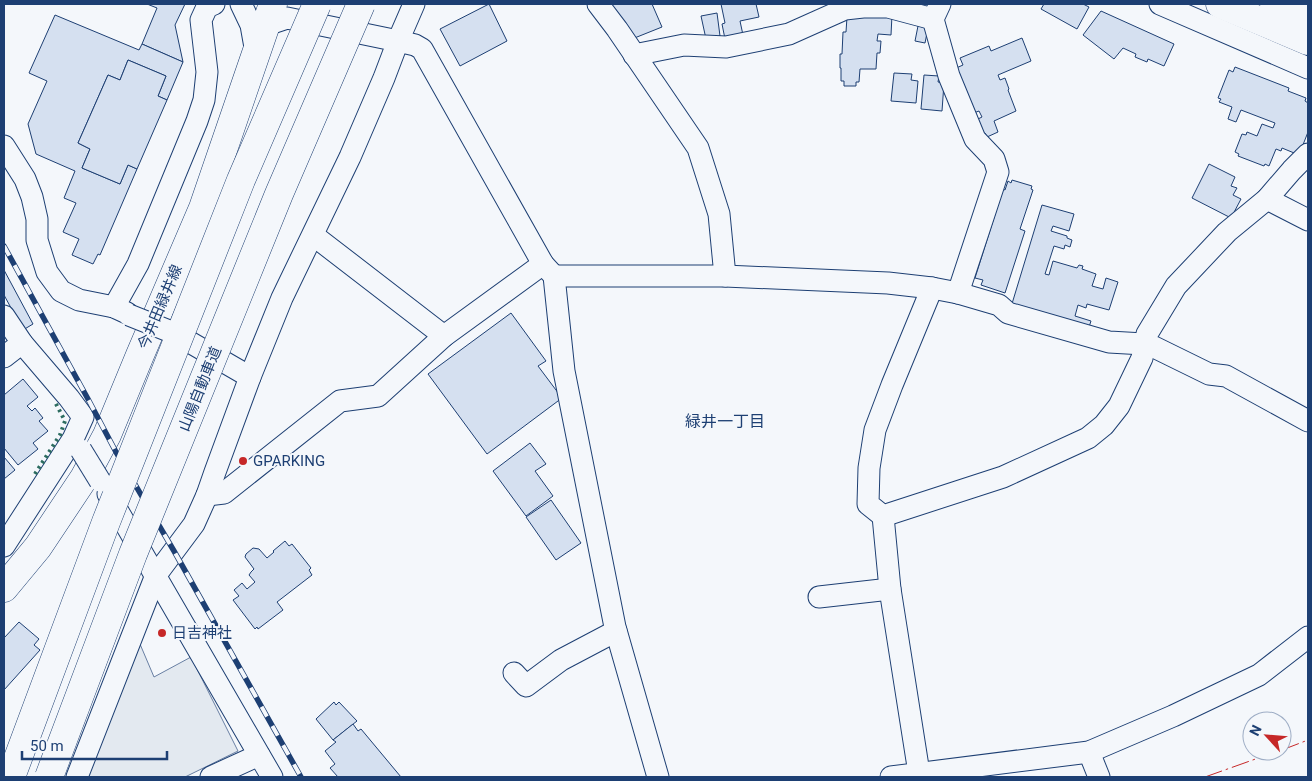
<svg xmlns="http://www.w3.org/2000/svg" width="1312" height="781" font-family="Roboto,'Noto Sans JP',sans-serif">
  <rect width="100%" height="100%" fill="#f4f7fb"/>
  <!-- green -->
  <path fill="#e3e9f0" stroke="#687fa3" d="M137 637 154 677 191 657 238 751 185 777H81Z"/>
  <!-- building -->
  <g fill="#d5e0f0" stroke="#1d3f73">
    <path d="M147 4H185L175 25 183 62 142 44 157 8Z"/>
    <path d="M489 4 507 41 460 66 440 29Z"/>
    <path d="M607 4H652L662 27 632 39Z"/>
    <path d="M721 4H756L759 17 740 21 743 35 725 39 722 24 725 23Z"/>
    <path d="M1044 4H1083L1089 7 1077 29 1041 9Z"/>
    <path d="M1101 11 1174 44 1164 66 1148 59 1147 62 1135 57 1136 54 1123 48 1114 59 1083 35Z"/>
    <path d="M717 13 720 36 706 39 701 16Z"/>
    <path d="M55 15 139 50 142 44 183 62 167 100 158 96 166 76 128 60 120 80 108 75 78 143 90 149 82 168 120 184 128 165 137 169 100 255 98 254 93 264 72 255 79 239 63 232 76 203 64 198 75 171 36 154 28 124 47 81 29 73Z"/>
    <path d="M892 15 891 35 878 34 877 41H881L880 53H877L876 69H860L859 82H856V86H844V81H841V68H840V54H842L843 32H846L847 17Z"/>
    <path d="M918 26 928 28 925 43 915 41Z"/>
    <path d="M1022 38 1031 61 998 75 1000 80 1005 78 1009 89 1008 90 1016 111 994 121 998 132 987 137 985 133 982 134 976 120 982 117 979 111 971 114 954 69 963 65 960 58 989 46 991 51Z"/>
    <path d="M128 60 166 76 158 96 167 100 137 169 128 165 120 184 82 168 90 149 78 143 108 75 120 80Z"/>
    <path d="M1235 67 1289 88 1288 91 1306 98 1305 101 1308 103V132L1299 155 1282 148 1281 151 1276 149 1269 166 1265 164 1264 166 1238 156 1239 154 1235 152 1242 134 1246 135 1247 132 1257 136 1262 124 1273 128 1275 123 1241 110 1236 122 1228 119 1232 107 1219 102 1221 99 1218 98 1229 70 1233 72Z"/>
    <path d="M894 73 912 74 911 80 918 81 916 103 891 101Z"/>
    <path d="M924 75 939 76 938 82 944 83 942 111 921 109Z"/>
    <path d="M1209 164 1235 177 1231 186 1237 188 1233 195 1241 199 1231 218 1192 198Z"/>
    <path d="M1012 180 1032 186 1031 189 1033 190 1020 229 1025 231 1005 293 981 285 983 280 975 278 1003 189 1005 190 1008 181 1011 183Z"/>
    <path d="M1042 205 1074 214 1069 231 1053 226 1051 231 1067 236V238L1072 240 1070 247 1065 245 1064 249 1054 246 1045 274 1049 275 1053 261 1077 268 1079 265 1083 266 1082 269 1096 274 1092 286 1103 289 1106 278 1118 282 1109 310 1087 304 1086 308 1078 305 1075 316 1091 321 1088 330 1011 307Z"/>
    <path d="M4 270 33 324 23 330 4 295Z"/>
    <path d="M511 313 546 361 538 366 562 398 487 454 428 374Z"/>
    <path d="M23 379 38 397 27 406 32 411 35 408 43 418 39 421 48 431 33 443 38 449 18 465 4 448V395Z"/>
    <path d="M530 443 546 464 535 471 553 496 526 516 493 471Z"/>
    <path d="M4 457 15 470 4 479Z"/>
    <path d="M551 500 581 543 556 560 526 517Z"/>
    <path d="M285 541 289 546 292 544 311 568 309 570 312 575 277 602 283 610 258 629 257 627 255 629 233 600 239 596 234 590 242 583 247 589 255 582 249 575 251 572 254 569 245 557 246 554 253 548 259 549 267 558 274 552 273 551Z"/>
    <path d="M19 622 39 639 34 645 40 650 4 690V638Z"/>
    <path d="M334 702 336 705 339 702 357 721 333 740 316 719Z"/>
    <path d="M353 724 358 731 361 729 401 777H338L330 768 335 764 325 751 336 742 333 740Z"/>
  </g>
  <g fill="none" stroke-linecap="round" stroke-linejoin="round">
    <defs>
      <g id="minor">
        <path d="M241 4 251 25 256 53"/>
        <path d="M598 4 617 29 698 148 719 214 725 276"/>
        <path d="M940 4 933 19 949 76 975 139 994 159 998 172 958 293"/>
        <path d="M1160 4 1308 68"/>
        <path d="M266 25 287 18 398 41 415 45 422 49 543 264 554 276 564 371 615 627 658 777"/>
        <path d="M634 55 684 45 726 47 789 34 845 9 863 7H888L933 19"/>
        <path d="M4 146 25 179 32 197 37 219V240L47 272 61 291 79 300 114 307 127 313"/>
        <path d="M1267 199 1308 220"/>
        <path d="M313 235 444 336"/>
        <path d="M554 276H725L888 283 932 288 958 293 999 305 1008 313 1109 342 1144 344 1154 347 1209 374 1226 376 1308 421"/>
        <path d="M932 288 892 385 875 430 869 468 868 504 883 516 1003 477 1088 438 1104 425 1119 406 1142 358 1147 334 1176 286 1227 232 1267 199 1292 170 1308 154"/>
        <path d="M114 307 138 264 197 121 204 100 207 72 201 20 207 7 214 4"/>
        <path d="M4 316 22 343 69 398 83 417 73 439 4 546"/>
        <path d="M174 333 250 377"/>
        <path d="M4 357 22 343"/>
        <path d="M108 494 272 777"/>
        <path d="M207 495 224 493 340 401 378 396 444 336 543 264"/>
        <path d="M883 516 890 589 919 773"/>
        <path d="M819 597 890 589"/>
        <path d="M514 673 526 686 561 660 616 631"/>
        <path d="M1089 752 1099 777"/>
        <path d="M77 777 156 575 194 524 207 495 215 472 250 377 282 298 350 157 384 78 398 41 414 4"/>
        <path d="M211 777 259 755"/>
        <path d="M891 777 1089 752 1173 716 1259 675 1308 637"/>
      </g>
      <path id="major" d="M4 588 38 547 84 478 107 435 140 355 203 208 273 4"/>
      <g id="highway">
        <path d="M1220 4 1308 41"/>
        <path d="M1274 4 1308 13"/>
      </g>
    </defs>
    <!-- minor casing -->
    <use href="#minor" stroke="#1d3f73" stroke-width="23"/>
    <!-- major casing -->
    <use href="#major" stroke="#1d3f73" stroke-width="29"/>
    <!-- highway casing -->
    <use href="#highway" stroke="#1d3f73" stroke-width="29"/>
    <!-- minor -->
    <use href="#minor" stroke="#f4f7fb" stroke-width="21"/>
    <!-- major -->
    <use href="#major" stroke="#f4f7fb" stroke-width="28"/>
    <!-- highway -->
    <use href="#highway" stroke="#f4f7fb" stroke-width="28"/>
    <defs>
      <path id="rail" d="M4 246 88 399 116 452 174 551 301 777"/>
    </defs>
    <!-- rail casing -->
    <use href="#rail" stroke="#1d3f73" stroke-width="5.5"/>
    <!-- rail -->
    <use href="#rail" stroke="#f4f7fb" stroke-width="4" stroke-dasharray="11" stroke-linecap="butt"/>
    <defs>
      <g id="minor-bridge">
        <path d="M129 315 174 333"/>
        <path d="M81 450 100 481"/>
      </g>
      <g id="highway-bridge">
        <path d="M11 777 106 522 241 180 317 4"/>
        <path d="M49 777 133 554 279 194 361 4"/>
      </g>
    </defs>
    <!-- minor-bridge casing -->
    <use href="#minor-bridge" stroke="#1d3f73" stroke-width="23" stroke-linecap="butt"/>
    <!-- highway-bridge casing -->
    <use href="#highway-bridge" stroke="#1d3f73" stroke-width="29" stroke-linecap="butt"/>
    <!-- minor-bridge -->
    <use href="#minor-bridge" stroke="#f4f7fb" stroke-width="21"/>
    <!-- highway-bridge -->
    <use href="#highway-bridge" stroke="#f4f7fb" stroke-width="28"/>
    <!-- hedge -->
    <path stroke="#2c6c60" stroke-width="4" stroke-dasharray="2.5 4" stroke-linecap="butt" d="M35 474 60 435 65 421 55 402"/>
    <!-- power -->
    <g stroke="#c62828" stroke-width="1" stroke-dasharray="18 4 2.5 4" stroke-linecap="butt">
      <path d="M1282 750 1308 740"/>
      <path d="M1205 777 1278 751"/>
    </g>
  </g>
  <!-- markers -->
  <g fill="#c62828" stroke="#f4f7fb" stroke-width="2">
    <circle cx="243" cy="461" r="5"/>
    <circle cx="162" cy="633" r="5"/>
  </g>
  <g text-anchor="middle" stroke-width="4" stroke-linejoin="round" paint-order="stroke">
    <!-- street labels -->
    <g font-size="15" fill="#1d3f73" stroke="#f4f7fb">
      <text transform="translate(160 307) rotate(-67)" y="5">今井田緑井線</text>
      <text transform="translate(200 389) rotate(-68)" y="5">山陽自動車道</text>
    </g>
    <!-- poi labels -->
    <g font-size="15" fill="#1d3f73" stroke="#f4f7fb" text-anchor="start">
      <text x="253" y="466">GPARKING</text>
      <text x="172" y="638">日吉神社</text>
    </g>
    <!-- neighbourhood labels -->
    <g font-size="16" fill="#1d3f73" stroke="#f4f7fb">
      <text x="725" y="427">緑井一丁目</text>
    </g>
  </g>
  <!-- border -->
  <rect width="1312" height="781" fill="none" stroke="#1d3f73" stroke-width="10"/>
  <!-- north arrow -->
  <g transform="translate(1267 736) rotate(296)"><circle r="24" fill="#f4f7fb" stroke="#9eadc5"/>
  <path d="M0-4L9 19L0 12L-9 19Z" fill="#c62828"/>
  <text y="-8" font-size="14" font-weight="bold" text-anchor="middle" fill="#1d3f73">N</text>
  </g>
  <!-- scale -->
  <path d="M22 751v8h145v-8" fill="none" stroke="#1d3f73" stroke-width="2.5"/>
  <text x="30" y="751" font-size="15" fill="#1d3f73" stroke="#f4f7fb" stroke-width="4" paint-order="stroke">50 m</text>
</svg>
